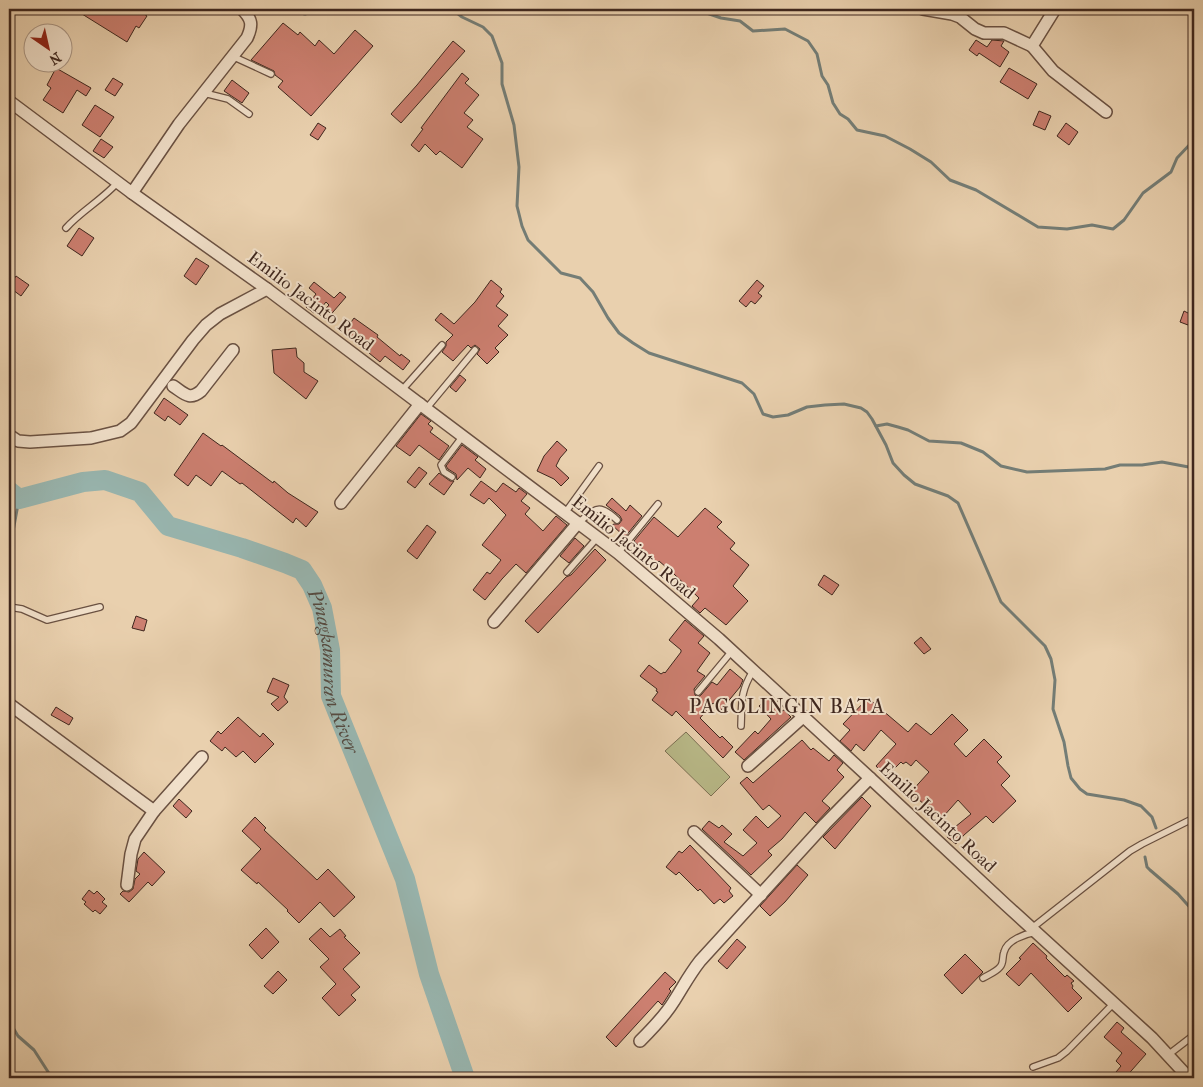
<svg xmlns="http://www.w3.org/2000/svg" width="1203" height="1087" font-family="'IM FELL French Canon',serif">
  <rect width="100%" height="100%" fill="#e9d0ae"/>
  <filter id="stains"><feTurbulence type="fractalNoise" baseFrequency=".004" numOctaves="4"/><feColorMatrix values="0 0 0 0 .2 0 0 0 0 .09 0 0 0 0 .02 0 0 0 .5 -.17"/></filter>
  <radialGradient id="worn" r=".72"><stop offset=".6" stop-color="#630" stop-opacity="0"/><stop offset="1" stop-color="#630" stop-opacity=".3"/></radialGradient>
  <!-- park -->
  <path fill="#b9ba89" stroke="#7c7054" d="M686 732 730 777 711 796 665 751Z"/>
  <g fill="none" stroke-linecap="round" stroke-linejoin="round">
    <!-- stream -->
    <g stroke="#747d76" stroke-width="3">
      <path d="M283 9 305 14 322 9"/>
      <path d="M452 9 462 17 483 27 492 36 502 63V84L514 125 519 167 517 206 522 226 528 240 561 273 580 278 593 292 608 318 619 333 633 343 649 353 742 383 754 394 763 414 773 417 788 415 807 407 825 405 844 404 861 408 867 412 872 419 886 445 893 463 904 475 915 484 948 496 958 503 1001 602 1045 646 1051 659 1055 680 1053 709 1064 742 1068 766 1071 778 1080 789 1087 794 1124 800 1141 806 1152 817 1156 828"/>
      <path d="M695 9 721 18 740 21 753 31 785 29 808 41 817 54 822 76 828 85 833 103 840 114 848 119 857 130 885 136 910 149 931 162 950 180 976 190 1038 227 1067 229 1092 225 1113 229 1124 220 1143 193 1171 172 1177 158 1194 140"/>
      <path d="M876 426 887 424 898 427 908 430 929 441 961 443 983 452 1001 466 1027 472 1105 469 1120 465H1142L1162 462 1194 468"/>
      <path d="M9 553 19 499"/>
      <path d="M1145 857 1147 867 1150 870 1178 894 1194 912"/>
      <path d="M9 1021 18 1036 34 1050 52 1078"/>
    </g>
    <!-- river -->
    <path stroke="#98b6b0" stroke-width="20" id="s1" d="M9 491 19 499 83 482 105 480 140 492 168 526 242 548 285 563 302 570 312 585 322 608 330 650 331 696 405 879 429 974 465 1078"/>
  </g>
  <!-- building -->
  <g fill="#cc7f70" stroke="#3f271e">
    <path d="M74 9H143L141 12 147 16 139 28 136 26 127 42Z"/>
    <path d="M283 23 298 35 300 32 315 46 319 40 334 54 355 30 373 46 311 116 278 87 283 81 275 75 274 71 251 60Z"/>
    <path d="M976 40 987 47 992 40 1004 41 1001 46 1009 52 1000 67 979 53 977 56 969 50Z"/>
    <path d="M453 41 465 51 401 123 391 114 417 85Z"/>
    <path d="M56 68 91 88 86 96 77 90 63 113 43 100 51 88 47 85Z"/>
    <path d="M1009 68 1037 84 1028 99 1000 82Z"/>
    <path d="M462 73 469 79 465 83 479 95 464 113 473 120 467 127 483 139 462 168 440 151 436 155 425 144 419 152 411 145 423 129 421 128Z"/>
    <path d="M113 78 123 84 115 96 105 90Z"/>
    <path d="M232 80 249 93 242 103 224 91Z"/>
    <path d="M95 105 114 117 100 137 82 125Z"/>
    <path d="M1039 111 1051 116 1045 130 1033 125Z"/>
    <path d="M318 123 326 128 318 140 310 135Z"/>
    <path d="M1066 123 1078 132 1069 145 1057 136Z"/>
    <path d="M101 139 113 147 104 158 93 151Z"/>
    <path d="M79 228 94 238 82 256 67 246Z"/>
    <path d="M196 258 209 266 196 285 184 276Z"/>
    <path d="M16 276 29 285 21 296 9 287Z"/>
    <path d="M491 280 502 289 500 292 504 296 496 306 508 315 498 326 508 335 495 348 499 352 487 364 477 354 480 349 475 345 471 348 468 345 453 361 442 352 446 346V342L453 335 435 320 441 313 454 324 475 302Z"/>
    <path d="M757 280 764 286 758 293 762 296 755 304 751 301 746 307 739 301Z"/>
    <path d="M314 282 334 298 340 292 346 297 327 319 321 314 329 305 326 302 317 313 315 311 314 313 306 307 316 294 309 288Z"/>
    <path d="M1184 311 1192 315 1188 325 1180 322Z"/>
    <path d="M354 318 378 335 377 337 400 356 401 354 410 361 403 370 385 356 380 362 369 353 371 351 344 332Z"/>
    <path d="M296 348 297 357 304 363V372L318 381 306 399 274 373 272 350Z"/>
    <path d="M460 375 466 380 456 392 450 387Z"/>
    <path d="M164 398 188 415 180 425 168 416 165 421 154 413Z"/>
    <path d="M421 414 431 421 428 424 433 428 430 432 449 446 439 460 419 445 410 456 396 446Z"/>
    <path d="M203 433 221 446 222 445 273 483 274 481 288 493 318 512 306 527 296 518 293 523 242 483 240 484 222 471 211 486 196 475 188 486 174 475Z"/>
    <path d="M557 441 567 450 560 458 556 466 569 478 561 486 554 479 537 471 544 456Z"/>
    <path d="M462 445 478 457 475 460 486 469 480 478 468 468 457 480 456 474 448 469 446 466Z"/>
    <path d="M419 467 427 473 415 488 407 482Z"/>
    <path d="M439 473 450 481H454L444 495 429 484Z"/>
    <path d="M481 481 496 492 503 483 516 492 519 488 527 494 521 501 530 508 525 514 543 531 556 516 567 525 526 573 516 564 502 579 485 600 473 590 487 572 490 574 501 560 482 545 506 515 489 498 484 504 470 495Z"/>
    <path d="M612 498 626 511 630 505 642 516 625 537 612 525 614 524H619L622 520 620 516 606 505Z"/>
    <path d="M705 508 722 522 717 527 735 543 730 549 749 565 733 586 748 601 726 625 705 608 700 613 692 606 699 598 674 574 659 561 657 563 634 541 654 517 678 537Z"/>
    <path d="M427 525 436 532 417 559 407 551Z"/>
    <path d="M575 538 584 546 569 563 560 556Z"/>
    <path d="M595 549 606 560 538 633 525 621 566 577 571 575Z"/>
    <path d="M824 575 839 585 832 595 818 585Z"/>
    <path d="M136 616 147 620 144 631 132 628Z"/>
    <path d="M685 620 704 636 698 643 710 653 697 671 705 676 694 689 695 695 698 697 701 695 712 682 717 685 730 669 743 680 740 687 721 710 713 703 700 718 720 738 722 736 733 747 723 758 676 711 672 716 652 700 658 692 656 691 657 689 640 676 649 665 661 674 664 672 665 673 681 652V650L669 640Z"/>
    <path d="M921 637 931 649 924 654 914 643Z"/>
    <path d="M273 678 289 685 284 697 288 702 278 711 271 704 279 697 267 692Z"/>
    <path d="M769 697 782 711 784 710 791 717 744 760 735 752 755 731 758 734 771 719 759 706Z"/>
    <path d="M868 698 908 732 916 723 931 735 952 714 968 730 954 744 966 757 984 739 1002 757 997 762 1010 776 1001 785 1016 801 993 823 986 816 964 835 956 844 947 837 955 827 971 814 958 800 942 818 910 793 929 772 916 760 911 766 906 762 903 764 901 762 886 777 876 766 896 744 881 730 864 751 856 744 851 751 840 741 850 730 843 724Z"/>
    <path d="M56 707 73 718 69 725 51 715Z"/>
    <path d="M238 717 260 737 263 733 274 744 255 763 243 751 236 757 225 747 222 751 210 741 218 731 221 734Z"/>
    <path d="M802 740 811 750 813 748 829 761 834 755 843 763 837 770 844 777 822 801 830 808 816 823 805 812 782 839 768 851 772 855 751 875 702 829 709 821 719 828 722 825 732 834 724 842 743 856 757 843 743 830 756 816 768 828 781 816 769 805 763 810 740 783 747 777 753 783Z"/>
    <path d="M862 797 871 806 835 849 823 837Z"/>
    <path d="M179 799 192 811 186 818 173 806Z"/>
    <path d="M255 817 266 828 264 830 317 880 328 869 355 897 334 917 320 902 299 923 287 911 288 910 258 882 257 884 241 870 261 849 242 831Z"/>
    <path d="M690 845 731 888 729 891 733 896 724 903 720 899 714 904 700 889 698 891 679 872 676 875 666 867 679 851 682 853Z"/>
    <path d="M144 852 165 872 152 886 148 882 129 902 120 894 123 891 129 892 133 889 135 879 140 874 136 871 138 859Z"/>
    <path d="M797 865 808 875 785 902 770 916 760 906Z"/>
    <path d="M89 890 94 894 97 891 105 899 102 902 107 906 100 914 95 910 93 912 84 904 86 902 82 899Z"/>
    <path d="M266 928 279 942 262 959 249 945Z"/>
    <path d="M321 928 330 937 340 929 346 936 344 937 360 953 343 969 360 987 351 995 356 1000 339 1016 322 998 336 984 320 967 329 959 309 939Z"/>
    <path d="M737 939 746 947 727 969 718 961Z"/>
    <path d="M1033 943 1047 956 1046 958 1065 977 1067 975 1074 981 1071 983 1073 986 1072 988 1082 998 1068 1012 1031 973 1019 986 1006 974 1021 959 1019 958Z"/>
    <path d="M965 954 983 972 962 994 944 975Z"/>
    <path d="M278 971 287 980 273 994 264 986Z"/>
    <path d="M665 972 676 982 669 989 671 991 664 1002 662 1005 658 1001 616 1047 606 1037Z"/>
    <path d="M1117 1022 1124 1028 1121 1032 1146 1054 1125 1078 1116 1072 1121 1066 1116 1061 1122 1053 1104 1037Z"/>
  </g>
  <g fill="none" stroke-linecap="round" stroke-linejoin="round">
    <defs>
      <g id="service">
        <path d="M232 56 271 74"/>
        <path d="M204 93 228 99 249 114"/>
        <path d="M66 228C81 211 102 200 118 182"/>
        <path d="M402 390 442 345"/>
        <path d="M426 409 475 350"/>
        <path d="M452 477 444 472 441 465 463 436"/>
        <path d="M565 513 599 466"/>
        <path d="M578 523C596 509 598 502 617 520"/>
        <path d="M618 553 658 504"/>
        <path d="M567 572 597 538"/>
        <path d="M9 607 22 609 47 620 100 607"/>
        <path d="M698 692 732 651"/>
        <path d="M741 726C742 702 740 692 753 671"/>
        <path d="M1032 928 1130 851 1142 844 1194 818"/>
        <path d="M983 978C988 975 996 972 1000 967 1004 963 1002 957 1004 952 1007 940 1025 934 1036 932"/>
        <path d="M1168 1055 1194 1035"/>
        <path d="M1033 1067 1058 1058 1067 1051 1114 1003"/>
      </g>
      <g id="minor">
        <path d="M923 9 952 14 960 17 975 29 984 33H1004L1032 46"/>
        <path d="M1055 9 1032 46 1053 71 1106 112"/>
        <path d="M9 101 132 193 267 289 618 553 719 639 870 778 1005 904 1152 1038 1189 1078"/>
        <path d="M132 193 179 124 247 38C253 25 252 19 242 9"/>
        <path d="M173 386C184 393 189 401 201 391L233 350"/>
        <path d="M9 435 18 441 30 442 91 438 120 431 131 423 193 340 206 325 220 314 267 289"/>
        <path d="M341 503 420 404"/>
        <path d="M494 622 578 523"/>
        <path d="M9 704 154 811 202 757"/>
        <path d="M748 766 803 717"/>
        <path d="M694 832 761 895"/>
        <path d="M127 885 131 854 135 839 154 811"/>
        <path d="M640 1041C652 1029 665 1016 674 1001 683 987 689 975 700 961L825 824 870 778"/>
      </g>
    </defs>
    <!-- service casing -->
    <use href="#service" stroke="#6a5142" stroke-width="8"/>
    <!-- minor casing -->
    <use href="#minor" stroke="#6a5142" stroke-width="14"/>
    <!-- service -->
    <use href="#service" stroke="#f1e0ca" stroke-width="5.5"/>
    <!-- minor -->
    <use href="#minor" stroke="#f1e0ca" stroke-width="11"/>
  </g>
  <g text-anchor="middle" stroke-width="4" stroke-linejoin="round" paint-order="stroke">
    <!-- street labels -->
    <g font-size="18" fill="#3f271e" stroke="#f1e0ca">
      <text transform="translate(311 301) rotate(37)" y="6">Emilio Jacinto Road</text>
      <text transform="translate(634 547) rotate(39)" y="6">Emilio Jacinto Road</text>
      <text transform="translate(938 817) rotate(43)" y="6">Emilio Jacinto Road</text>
    </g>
    <!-- water labels -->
    <g font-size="19" font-style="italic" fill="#554b42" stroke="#f1e0ca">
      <text dy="7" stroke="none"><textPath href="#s1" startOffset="431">Pinagkamuran River</textPath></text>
    </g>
    <!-- quarter labels -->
    <g font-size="20" letter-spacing="1" fill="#3f271e" stroke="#f1e0ca">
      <text x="787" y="713">PAGOLINGIN BATA</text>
    </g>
  </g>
  <!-- margin -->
  <rect width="1203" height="1087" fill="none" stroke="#e9d0ae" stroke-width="30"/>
  <rect x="10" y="10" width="1183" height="1067" fill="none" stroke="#3f271e" stroke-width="2.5"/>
  <rect x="15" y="15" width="1173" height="1057" fill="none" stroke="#3f271e"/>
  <!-- north arrow -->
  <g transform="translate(48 48) rotate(146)"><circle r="24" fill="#f1e0ca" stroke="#aa9685"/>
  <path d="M0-4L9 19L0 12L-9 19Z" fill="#8f2418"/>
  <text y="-8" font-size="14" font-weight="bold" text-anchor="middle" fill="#3f271e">N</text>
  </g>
  <rect width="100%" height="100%" filter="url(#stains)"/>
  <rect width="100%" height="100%" fill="url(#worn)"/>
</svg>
